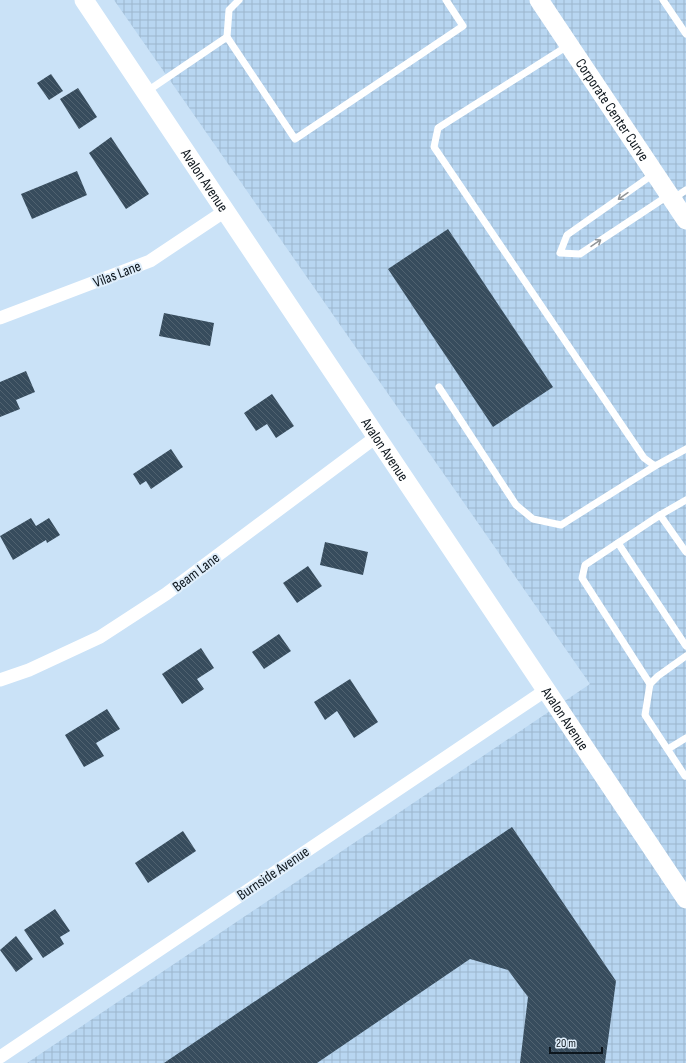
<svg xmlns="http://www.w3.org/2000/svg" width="686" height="1063" font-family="'Sofia Sans Condensed',sans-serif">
  <defs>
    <pattern id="industrial-grid" width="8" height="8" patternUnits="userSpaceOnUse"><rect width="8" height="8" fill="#b8d6f1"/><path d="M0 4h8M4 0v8" fill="none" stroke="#9db7ce"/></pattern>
    <pattern id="building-back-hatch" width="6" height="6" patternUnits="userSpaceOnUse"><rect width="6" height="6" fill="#374c5d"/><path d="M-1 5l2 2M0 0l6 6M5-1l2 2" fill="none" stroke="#506270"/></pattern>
  </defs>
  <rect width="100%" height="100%" fill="#cae2f7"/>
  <!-- industrial -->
  <path fill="url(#industrial-grid)" d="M114 0H686V1063H27L590 684Z"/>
  <!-- building -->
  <g fill="url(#building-back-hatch)">
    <path d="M51 74 63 91 49 100 37 83Z"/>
    <path d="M78 88 97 117 79 129 60 99Z"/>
    <path d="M111 137 149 194 126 209 89 153Z"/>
    <path d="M77 171 87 195 32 219 21 194Z"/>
    <path d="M448 229 553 387 493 427 388 269Z"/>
    <path d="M164 313 214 323 210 346 159 336Z"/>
    <path d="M26 371 35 392 16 400 20 409 0 417V382Z"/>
    <path d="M272 394 294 426 276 438 267 424 256 431 244 413Z"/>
    <path d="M171 449 183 467 151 489 146 481 140 485 133 474Z"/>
    <path d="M31 518 36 526 49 518 60 535 47 543 46 540 13 560 0 536Z"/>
    <path d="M325 542 368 552 363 575 320 565Z"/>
    <path d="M308 566 322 586 297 603 283 583Z"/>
    <path d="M279 634 291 651 264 669 252 652Z"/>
    <path d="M201 648 214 668 197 679 204 689 182 704 162 674Z"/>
    <path d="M350 679 378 722 354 738 337 711 325 720 314 702Z"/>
    <path d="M107 709 120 729 96 743 104 756 84 767 65 735Z"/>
    <path d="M512 827 616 981 605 1063H520L528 997 508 970 470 959 317 1063H164Z"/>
    <path d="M183 831 196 851 148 883 135 863Z"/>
    <path d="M55 909 70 931 60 937 64 944 43 958 24 930Z"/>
    <path d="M16 936 33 959 16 972 0 950Z"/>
  </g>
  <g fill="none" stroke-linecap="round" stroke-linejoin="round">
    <!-- lane -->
    <g stroke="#fff" stroke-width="7">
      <path d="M239 0 229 10 227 37 295 139 463 26 446 0"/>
      <path d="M663 0 686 34"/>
      <path d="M569 45 438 128 434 147 644 458 655 466 686 449"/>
      <path d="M146 92 227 37"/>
      <path d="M655 173 567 235 560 253 580 254 669 195"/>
      <path d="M673 199 686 190"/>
      <path d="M439 387 516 505 533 519 561 525 655 466"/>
      <path d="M686 500 660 515 686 552"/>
      <path d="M618 543 686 646"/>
      <path d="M650 684 582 578 585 565 660 515"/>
      <path d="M668 749 686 738"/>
      <path d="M685 776 645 715 650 684 658 676 686 656"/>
    </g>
    <!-- street -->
    <g stroke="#fff" stroke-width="13">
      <path d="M0 318 150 261 225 211"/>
      <path d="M0 680 29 670 100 637 166 594 376 437"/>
      <path d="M0 1057 546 690"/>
    </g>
    <!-- secondary -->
    <g stroke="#fff" stroke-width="19">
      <path id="s1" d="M84 0 686 899"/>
      <path id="s2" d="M539 0 686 220"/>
    </g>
  </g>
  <!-- one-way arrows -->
  <defs><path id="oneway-shaft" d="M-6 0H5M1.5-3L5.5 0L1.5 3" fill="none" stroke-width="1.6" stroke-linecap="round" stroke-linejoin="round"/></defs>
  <g stroke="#929699">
    <use href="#oneway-shaft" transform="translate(623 196) rotate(145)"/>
    <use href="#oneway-shaft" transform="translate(596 243) rotate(-34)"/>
  </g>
  <g text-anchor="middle" stroke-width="4" stroke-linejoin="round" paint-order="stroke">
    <!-- street labels -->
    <g font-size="15" fill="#0d161d" stroke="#dfeefb">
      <text dy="5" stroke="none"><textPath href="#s2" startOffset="132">Corporate Center Curve</textPath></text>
      <text dy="5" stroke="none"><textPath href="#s1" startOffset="217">Avalon Avenue</textPath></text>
      <text transform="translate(117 274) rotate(-21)" y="5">Vilas Lane</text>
      <text dy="5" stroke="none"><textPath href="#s1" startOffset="541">Avalon Avenue</textPath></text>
      <text transform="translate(196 572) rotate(-37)" y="5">Beam Lane</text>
      <text dy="5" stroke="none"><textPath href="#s1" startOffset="865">Avalon Avenue</textPath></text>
      <text transform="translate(273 873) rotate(-34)" y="5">Burnside Avenue</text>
    </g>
  </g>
  <!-- scale -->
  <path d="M550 1047v6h52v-6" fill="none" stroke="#0d161d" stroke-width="2"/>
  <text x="556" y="1047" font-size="12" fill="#0d161d" stroke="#dfeefb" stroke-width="3" paint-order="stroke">20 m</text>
</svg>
